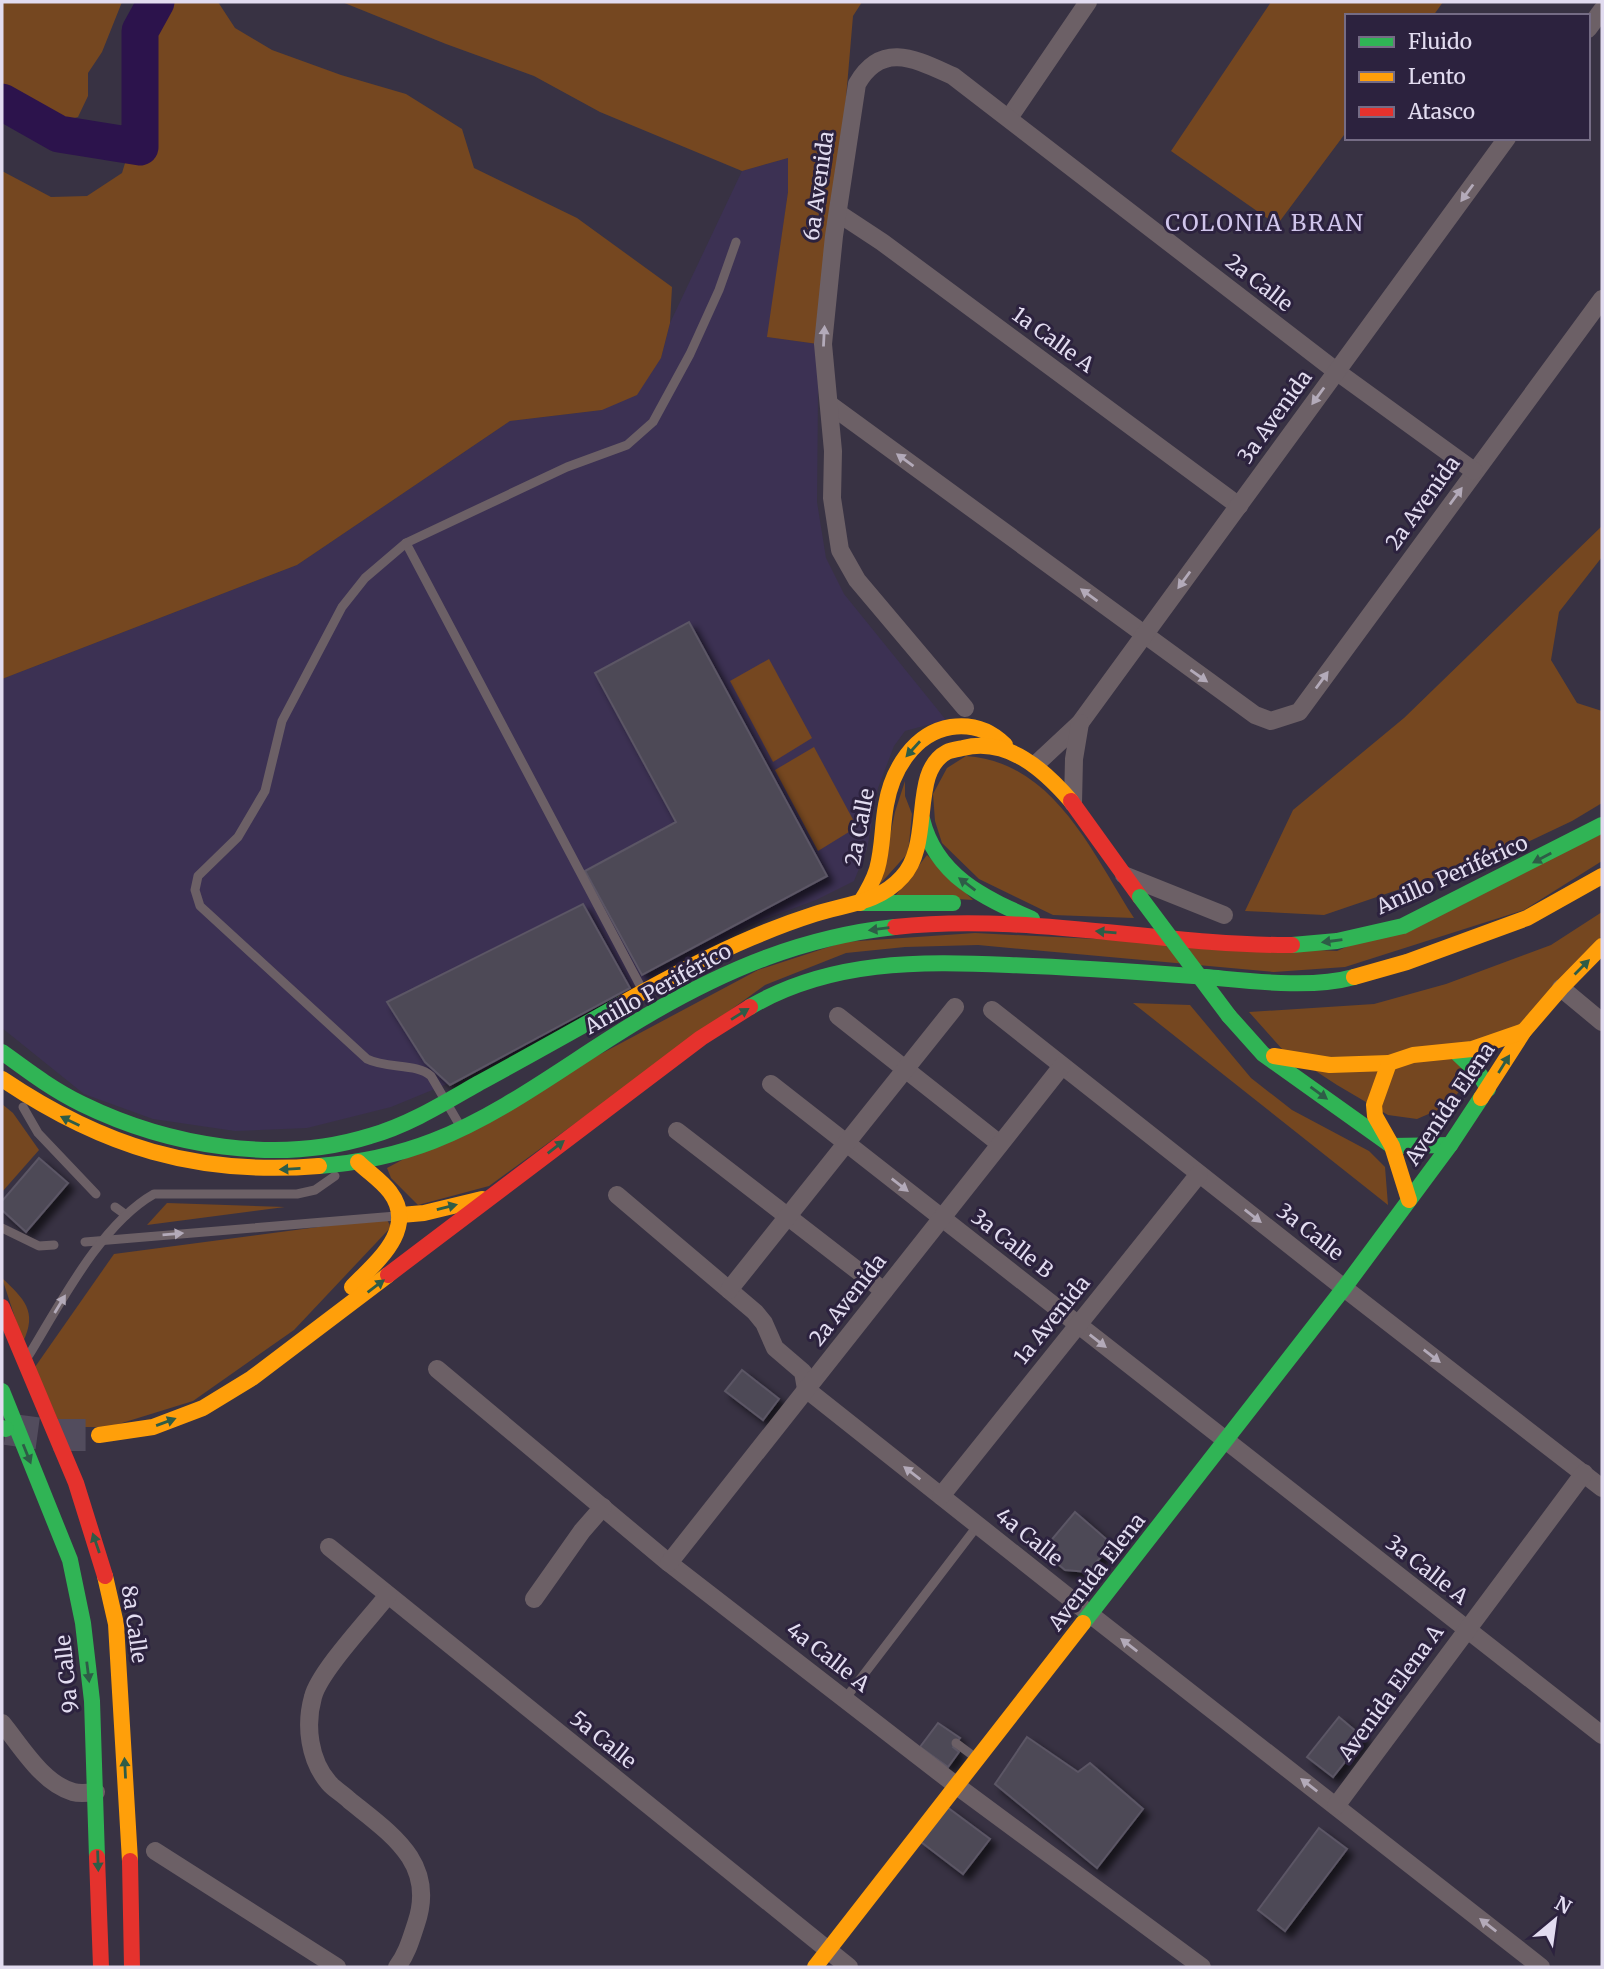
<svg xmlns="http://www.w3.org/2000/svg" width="1604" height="1969" font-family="Merriweather,serif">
  <defs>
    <filter id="shadow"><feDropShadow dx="6" dy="6" stdDeviation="3.5" flood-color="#0009"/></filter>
  </defs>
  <rect width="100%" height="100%" fill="#383243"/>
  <!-- built -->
  <path fill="#3c3153" d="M788 158V192L768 337 825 345 818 395 817 502 826 558 844 594 946 720 905 731 894 746 878 788 867 849 854 881 816 900 751 924 481 1070 391 1107 307 1128 235 1131 153 1119 84 1094 2 1028V679L297 565 510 421 602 410 661 358 670 323 742 171Z"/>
  <!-- green -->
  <g fill="#754720">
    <path d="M2 2H122L102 52 88 73V96L78 117C52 124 28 130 2 117Z"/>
    <path d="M168 2H218L235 28 272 50 341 75 406 94 462 129 474 168 577 218 672 287 670 323 661 358 637 395 602 410 510 421 297 565 2 679V171L51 197 87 196 122 173 139 117 140 61Z"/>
    <path d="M342 2H862L853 16 825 345 767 337 788 192V158L742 171 600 112 534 76 446 44Z"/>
    <path d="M1271 2H1443L1433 16H1347V131L1277 225 1171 151Z"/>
    <path d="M1602 526V557L1559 612 1551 660 1577 703 1602 711V803L1572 821 1500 855 1324 915 1245 911 1293 810 1404 718Z"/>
    <path d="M769 659 812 738 773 762 730 681Z"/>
    <path d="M814 747 857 827 818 851 775 770Z"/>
    <path d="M966 756C1054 762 1092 853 1134 918L1053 915 979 879 942 843 935 821 933 794 947 768Z"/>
    <path d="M905 781V796L912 814 908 853 880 884 895 812Z"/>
    <path d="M1602 834V861L1524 910 1345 967 1274 972 978 945 905 947 846 953 765 985 489 1186 418 1205 391 1178 387 1168 758 970 844 942 975 933 1337 951Z"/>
    <path d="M927 855 973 900 896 895Z"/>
    <path d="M1602 912V936L1473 1075 1447 1106 1417 1119 1388 1115 1337 1085 1282 1049 1249 1012 1374 1004 1446 984 1551 945Z"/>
    <path d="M1133 1003 1190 1005 1251 1078 1292 1110 1369 1151 1385 1167 1388 1205Z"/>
    <path d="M2 1104 13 1113 39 1150 2 1192Z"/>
    <path d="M167 1203 285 1207 147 1225Z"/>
    <path d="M386 1218 391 1227 294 1330 193 1401 109 1427H61L35 1367 114 1254Z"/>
    <path d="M2 1278C24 1299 38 1311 23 1342Z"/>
  </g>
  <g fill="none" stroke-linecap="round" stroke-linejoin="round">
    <!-- river -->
    <path stroke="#2c134c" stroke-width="37" d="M2 102 59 134 140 147V31L156 2"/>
  </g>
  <!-- building -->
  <g fill="#4e4957" stroke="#5b5665" stroke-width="2" filter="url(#shadow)">
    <path d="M689 622 827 876 642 975 585 871 676 822 595 673Z"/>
    <path d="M583 904 630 988 450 1085 425 1062 387 1002Z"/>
    <path d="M39 1158 68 1183 26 1232 2 1210V1201Z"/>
    <path d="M742 1370 779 1399 763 1420 725 1391Z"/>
    <path d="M1075 1512 1112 1544 1088 1572 1065 1570 1042 1551Z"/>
    <path d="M1339 1717 1364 1738 1333 1777 1307 1757Z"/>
    <path d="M938 1723 960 1738 953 1747 959 1752 948 1767 920 1747Z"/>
    <path d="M1027 1737 1078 1772 1090 1763 1143 1809 1097 1868 995 1784Z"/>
    <path d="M947 1807 990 1839 963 1874 921 1842Z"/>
    <path d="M1319 1828 1347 1849 1285 1931 1258 1910Z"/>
  </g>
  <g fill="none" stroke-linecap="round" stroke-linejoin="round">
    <!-- highway-tunnel -->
    <path stroke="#524c5d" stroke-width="32" stroke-dasharray="32 16" stroke-linecap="butt" d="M6 1429 50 1435H99"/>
    <!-- lane -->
    <g stroke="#6c6066" stroke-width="9">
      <path d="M406 543 643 991"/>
      <path d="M23 1107 38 1133 96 1194"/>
      <path d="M459 1124 431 1076C417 1063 387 1069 367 1059L200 906 195 890 198 876 238 837 265 791 282 721 342 607 365 578 406 543 567 467 627 445 653 422 690 354 719 290 736 242"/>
      <path d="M115 1207 126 1215"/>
      <path d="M2 1228 39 1246 54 1245"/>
      <path d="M85 1242 396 1216"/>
      <path d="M29 1355C60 1304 101 1224 154 1194H297L315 1190 335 1176"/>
      <path d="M845 1699 978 1525"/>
      <path d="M956 1743 976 1758"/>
    </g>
    <!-- street -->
    <g stroke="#6c6066" stroke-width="18">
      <path d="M1588 29 1602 10"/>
      <path d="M1009 118 1088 2"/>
      <path d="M838 213 882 242 1239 506"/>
      <path d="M829 404 1255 715 1271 721 1299 712 1602 299"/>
      <path d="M965 708 857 580 840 550 832 498 833 451 823 344 834 236 857 84C882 40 917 60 953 76L1336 371 1474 471"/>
      <path d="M1035 765 1080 723 1507 138"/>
      <path d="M1073 803 1074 759 1080 723"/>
      <path d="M1124 875 1224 915"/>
      <path d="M1561 988 1602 1022"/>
      <path d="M992 1010 1344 1288 1602 1488"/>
      <path d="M838 1016 1000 1144"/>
      <path d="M771 1084 1602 1735"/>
      <path d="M677 1131 884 1291"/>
      <path d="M617 1195 755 1312 764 1323 775 1348 803 1372 806 1389 1091 1615 1541 1967"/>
      <path d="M729 1290 955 1007"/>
      <path d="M437 1369 669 1563 957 1786 1202 1967"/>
      <path d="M941 1496 1199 1174"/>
      <path d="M329 1547 849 1967"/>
      <path d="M669 1563 1062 1066"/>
      <path d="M388 1595C370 1618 319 1672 313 1697 305 1725 309 1760 329 1783 334 1789 343 1794 349 1800 391 1834 437 1863 416 1924 411 1939 407 1954 397 1967"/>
      <path d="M534 1599 582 1531 603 1507"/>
      <path d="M2 1723C21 1746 42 1783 73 1792 80 1794 88 1793 96 1792"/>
      <path d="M1336 1806 1584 1473"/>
      <path d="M155 1851 337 1967"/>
    </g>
    <!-- fast -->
    <g stroke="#30b455" stroke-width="16">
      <path d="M922 819C936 876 983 897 1032 919"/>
      <path d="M860 903H953"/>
      <path d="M1292 945 1337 941 1403 926 1602 825"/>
      <path d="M750 1007C830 960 920 961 1009 965 1075 967 1140 972 1206 977 1251 981 1311 989 1354 977"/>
      <path d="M1229 1016 1263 1054 1392 1146 1450 1145"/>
      <path d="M2 1052C28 1071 53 1090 82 1104 168 1146 277 1165 370 1136 409 1125 444 1103 479 1083 527 1057 575 1030 623 1003"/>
      <path d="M1456 1052 1480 1075 1488 1089"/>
      <path d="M319 1166C358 1163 397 1155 433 1141 510 1111 577 1056 648 1015 727 969 803 937 895 927"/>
      <path d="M2 1391 70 1560 83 1623 92 1701 97 1857"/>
      <path d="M2 1428 6 1429"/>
      <path d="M1083 1623 1344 1288 1450 1145 1481 1098"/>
    </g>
    <!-- slow -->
    <g stroke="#ff9f0a" stroke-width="16">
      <path d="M860 903C867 892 873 882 877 869 883 848 882 826 886 805 892 770 914 733 951 727 972 724 990 730 1005 745"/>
      <path d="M1354 977 1407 962 1527 918 1602 876"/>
      <path d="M623 1003C664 980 706 957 751 938 772 929 793 921 815 914 846 904 879 903 902 877 934 843 909 772 947 752 951 750 958 749 963 748 1008 737 1044 770 1071 801"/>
      <path d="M1274 1056 1330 1065 1389 1063"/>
      <path d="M2 1079C103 1147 197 1176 319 1166"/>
      <path d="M1481 1098 1524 1031 1561 988 1602 946"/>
      <path d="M1409 1200 1392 1146 1375 1116 1374 1105 1389 1063 1413 1055 1472 1049 1524 1031"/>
      <path d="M401 1215 424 1213 482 1199"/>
      <path d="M352 1287C376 1262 418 1229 390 1192 381 1180 368 1172 358 1162"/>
      <path d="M99 1435 153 1427 203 1408 252 1378 388 1275"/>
      <path d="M105 1576 116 1624 130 1861"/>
      <path d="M815 1967 1083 1623"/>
    </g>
    <!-- jam -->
    <g stroke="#e5322d" stroke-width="16">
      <path d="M1071 801 1140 897"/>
      <path d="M895 927C1028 912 1159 946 1292 945"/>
      <path d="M388 1275 701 1038 750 1007"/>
      <path d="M2 1307 76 1483 105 1576"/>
      <path d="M97 1857 101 1967"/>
      <path d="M130 1861 132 1967"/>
    </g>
    <!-- fast-bridge -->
    <path stroke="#30b455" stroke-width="16" d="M1140 897 1229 1016"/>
  </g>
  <!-- one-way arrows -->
  <defs><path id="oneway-solid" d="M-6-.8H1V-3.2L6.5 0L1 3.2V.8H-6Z" transform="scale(1.75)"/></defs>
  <g fill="#b3aab9">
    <use href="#oneway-solid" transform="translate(1467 193) rotate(126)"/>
    <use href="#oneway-solid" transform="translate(824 336) rotate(-87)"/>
    <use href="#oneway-solid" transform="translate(1318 396) rotate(126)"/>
    <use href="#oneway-solid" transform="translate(905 460) rotate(-144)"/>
    <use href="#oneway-solid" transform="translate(1456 496) rotate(-54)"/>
    <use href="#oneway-solid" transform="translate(1184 580) rotate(126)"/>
    <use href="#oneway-solid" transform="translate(1089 595) rotate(-144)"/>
    <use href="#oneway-solid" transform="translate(1199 676) rotate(35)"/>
    <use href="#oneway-solid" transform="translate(1322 680) rotate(-54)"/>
    <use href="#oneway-solid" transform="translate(900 1185) rotate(38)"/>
    <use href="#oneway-solid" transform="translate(1253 1216) rotate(38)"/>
    <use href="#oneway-solid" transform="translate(173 1234) rotate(-5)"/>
    <use href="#oneway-solid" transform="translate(60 1304) rotate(-59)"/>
    <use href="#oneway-solid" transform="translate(1098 1341) rotate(38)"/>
    <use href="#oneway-solid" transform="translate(1432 1356) rotate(38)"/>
    <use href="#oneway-solid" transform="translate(912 1473) rotate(-142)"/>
    <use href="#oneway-solid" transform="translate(1129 1645) rotate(-142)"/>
    <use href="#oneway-solid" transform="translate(1309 1785) rotate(-142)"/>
    <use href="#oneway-solid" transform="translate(1488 1925) rotate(-142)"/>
  </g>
  <g fill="#2e5c47">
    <use href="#oneway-solid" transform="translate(913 749) rotate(132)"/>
    <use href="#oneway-solid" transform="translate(1542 858) rotate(152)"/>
    <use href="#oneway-solid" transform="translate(967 884) rotate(-143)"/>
    <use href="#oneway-solid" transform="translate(879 929) rotate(173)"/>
    <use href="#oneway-solid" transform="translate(1106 932) rotate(-175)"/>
    <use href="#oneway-solid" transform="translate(1332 941) rotate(172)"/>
    <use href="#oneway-solid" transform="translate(1582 967) rotate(-45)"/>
    <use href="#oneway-solid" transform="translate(740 1014) rotate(-32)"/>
    <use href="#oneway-solid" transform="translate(1504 1064) rotate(-58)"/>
    <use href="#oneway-solid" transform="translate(1319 1093) rotate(36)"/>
    <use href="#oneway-solid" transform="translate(70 1121) rotate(-154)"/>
    <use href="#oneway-solid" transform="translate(556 1147) rotate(-38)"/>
    <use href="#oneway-solid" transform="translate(290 1169) rotate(177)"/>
    <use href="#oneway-solid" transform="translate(447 1207) rotate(-14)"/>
    <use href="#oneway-solid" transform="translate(376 1286) rotate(-37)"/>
    <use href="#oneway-solid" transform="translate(166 1422) rotate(-20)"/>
    <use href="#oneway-solid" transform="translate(27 1454) rotate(68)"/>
    <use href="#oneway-solid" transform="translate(96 1543) rotate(-109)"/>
    <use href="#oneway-solid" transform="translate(88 1672) rotate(83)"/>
    <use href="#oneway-solid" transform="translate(125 1768) rotate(-93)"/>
    <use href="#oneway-solid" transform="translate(98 1861) rotate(88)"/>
  </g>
  <g text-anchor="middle" stroke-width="6" stroke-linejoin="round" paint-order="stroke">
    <!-- street labels -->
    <g font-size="21" fill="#e2dcf0" stroke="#2c223e">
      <text transform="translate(819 186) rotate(-82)" y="7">6a Avenida</text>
      <text transform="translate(1259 283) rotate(38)" y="7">2a Calle</text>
      <text transform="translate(1053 340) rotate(36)" y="7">1a Calle A</text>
      <text transform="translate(1275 417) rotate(-54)" y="7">3a Avenida</text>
      <text transform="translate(1423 503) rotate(-54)" y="7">2a Avenida</text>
      <text transform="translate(860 827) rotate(-79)" y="7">2a Calle</text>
      <text transform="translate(1452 875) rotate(-24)" y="7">Anillo Periférico</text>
      <text transform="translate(658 989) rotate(-29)" y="7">Anillo Periférico</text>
      <text transform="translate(1450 1104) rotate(-56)" y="7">Avenida Elena</text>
      <text transform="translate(1310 1232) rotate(38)" y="7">3a Calle</text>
      <text transform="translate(1012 1244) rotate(38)" y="7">3a Calle B</text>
      <text transform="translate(848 1300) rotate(-52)" y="7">2a Avenida</text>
      <text transform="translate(1052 1320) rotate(-51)" y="7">1a Avenida</text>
      <text transform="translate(1029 1537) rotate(39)" y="7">4a Calle</text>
      <text transform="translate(1427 1570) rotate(38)" y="7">3a Calle A</text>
      <text transform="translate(1097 1572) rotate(-52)" y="7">Avenida Elena</text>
      <text transform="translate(134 1624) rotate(82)" y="7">8a Calle</text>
      <text transform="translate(828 1657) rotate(38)" y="7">4a Calle A</text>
      <text transform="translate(67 1674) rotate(-96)" y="7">9a Calle</text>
      <text transform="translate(1391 1693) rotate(-54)" y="7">Avenida Elena A</text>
      <text transform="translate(603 1740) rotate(39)" y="7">5a Calle</text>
    </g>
    <!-- neighbourhood labels -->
    <g font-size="23" letter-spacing="2" fill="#d0c5eb" stroke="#2c223e">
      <text x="1265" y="231">COLONIA BRAN</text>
    </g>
  </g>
  <!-- border -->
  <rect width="1604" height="1969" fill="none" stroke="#e2dcf0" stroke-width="7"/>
  <!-- legend -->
  <rect x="1345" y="14" width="245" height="126" fill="#2c223e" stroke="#756c85" stroke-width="2"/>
  <rect x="1359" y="37" width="35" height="10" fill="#30b455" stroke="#756c85" stroke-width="2"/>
  <text x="1408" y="49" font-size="21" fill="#e2dcf0">Fluido</text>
  <rect x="1359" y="72" width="35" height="10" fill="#ff9f0a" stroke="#756c85" stroke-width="2"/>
  <text x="1408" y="84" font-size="21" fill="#e2dcf0">Lento</text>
  <rect x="1359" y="107" width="35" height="10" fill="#e5322d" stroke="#756c85" stroke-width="2"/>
  <text x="1408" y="119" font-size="21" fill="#e2dcf0">Atasco</text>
  <!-- north arrow -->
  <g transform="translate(1555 1920) rotate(29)" stroke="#2c223e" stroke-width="5" paint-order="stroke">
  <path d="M0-5L12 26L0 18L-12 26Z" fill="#e2dcf0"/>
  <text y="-10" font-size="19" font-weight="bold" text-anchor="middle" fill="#e2dcf0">N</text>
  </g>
</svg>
